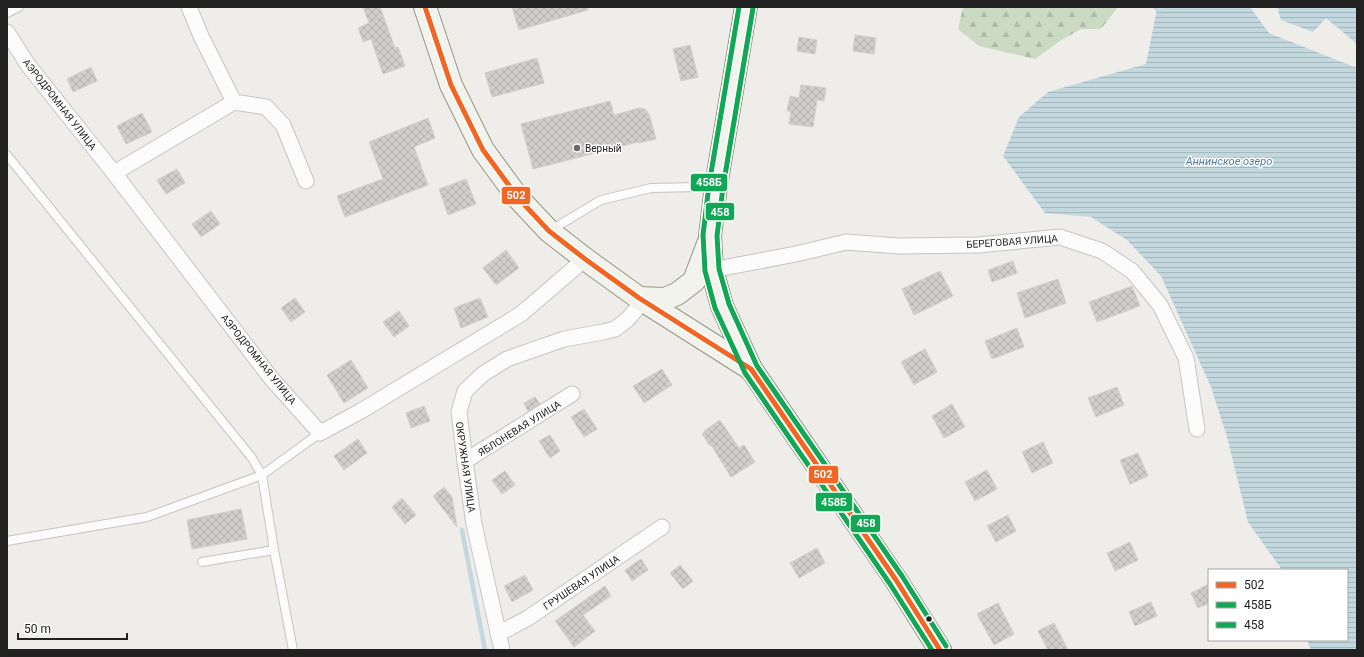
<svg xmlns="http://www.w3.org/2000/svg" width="1364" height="657" font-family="Roboto,sans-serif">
  <defs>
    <pattern id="forest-firs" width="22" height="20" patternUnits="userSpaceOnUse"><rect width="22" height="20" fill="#cbdac3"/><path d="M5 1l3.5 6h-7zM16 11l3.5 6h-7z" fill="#aebba7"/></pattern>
    <pattern id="water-rules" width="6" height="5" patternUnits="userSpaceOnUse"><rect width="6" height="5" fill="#c2d7de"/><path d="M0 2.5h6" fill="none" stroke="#a6b8be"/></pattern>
    <pattern id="building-cross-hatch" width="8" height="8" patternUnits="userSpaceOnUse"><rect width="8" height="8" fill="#d0cecc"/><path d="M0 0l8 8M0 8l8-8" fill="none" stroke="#b2b1af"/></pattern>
  </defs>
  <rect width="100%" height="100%" fill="#efedea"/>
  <!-- forest -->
  <path fill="url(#forest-firs)" d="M963 7H1118L1101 29H1081L1060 41 1035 59 979 46 958 29Z"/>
  <!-- water -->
  <g fill="url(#water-rules)">
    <path d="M1174 7H1250L1269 33 1357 68V650H1311L1307 640H1347V570H1282L1248 522 1227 437 1211 387 1161 276 1127 240 1091 217 1045 213 1003 156 1019 117 1048 92 1146 64 1157 9Z"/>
    <path d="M1277 7H1357V44L1326 18 1313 32 1281 20Z"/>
  </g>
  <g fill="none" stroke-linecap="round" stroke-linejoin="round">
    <!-- stream -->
    <g stroke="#c2d7de" stroke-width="4.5">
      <path d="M1155 7 1157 9"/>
      <path d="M462 530 485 650"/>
    </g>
  </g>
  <!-- building -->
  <g fill="url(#building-cross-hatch)" stroke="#d2cfcc">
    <path d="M363 7H380L395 48 398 47 405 66 383 74 371 39 363 42 358 28 369 23Z"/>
    <path d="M512 7H588V10L519 30Z"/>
    <path d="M855 35 876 38 874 54 853 51Z"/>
    <path d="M799 37 817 40 815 54 797 51Z"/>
    <path d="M690 45 698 77 681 81 673 49Z"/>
    <path d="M537 58 544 83 492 97 485 73Z"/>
    <path d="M91 67 97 81 73 92 67 79Z"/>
    <path d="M801 85 826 88 824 101 817 100 813 127 789 124 791 111H787L790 96 799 98Z"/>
    <path d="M610 101 614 115 639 108 645 109 649 114 656 139 639 143 638 142 533 169 521 124Z"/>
    <path d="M142 113 152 132 126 144 117 126Z"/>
    <path d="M428 118 435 138 414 147 428 185 345 217 337 196 383 179 369 142Z"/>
    <path d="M177 169 185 183 166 194 157 180Z"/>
    <path d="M466 179 476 204 448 215 439 189Z"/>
    <path d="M211 211 220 224 201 237 192 224Z"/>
    <path d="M506 250 519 268 496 285 483 268Z"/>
    <path d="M1013 261 1017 273 992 282 988 270Z"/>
    <path d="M940 271 953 296 914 315 902 289Z"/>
    <path d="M1058 279 1066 303 1025 318 1017 293Z"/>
    <path d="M1132 286 1140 306 1097 322 1089 302Z"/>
    <path d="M295 298 305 312 291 322 281 308Z"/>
    <path d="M480 298 488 317 461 328 454 308Z"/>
    <path d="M399 311 409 326 394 337 383 322Z"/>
    <path d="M1017 328 1024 347 992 359 985 341Z"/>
    <path d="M925 349 937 372 914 385 901 362Z"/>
    <path d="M351 360 368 388 344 403 327 375Z"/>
    <path d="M662 369 672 385 644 403 633 386Z"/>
    <path d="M1117 387 1124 405 1096 417 1088 398Z"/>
    <path d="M535 397 540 404 528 411 524 403Z"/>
    <path d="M952 404 965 427 944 438 932 416Z"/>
    <path d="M424 406 430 421 411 428 406 413Z"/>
    <path d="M584 409 597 429 584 437 571 417Z"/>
    <path d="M720 420 739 448 744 445 755 462 731 477 711 445 710 446 702 434 705 432 704 431Z"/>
    <path d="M550 435 560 451 550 458 539 441Z"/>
    <path d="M358 439 367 453 344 470 334 456Z"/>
    <path d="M1043 442 1053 463 1032 473 1022 452Z"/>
    <path d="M1138 453 1148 476 1130 484 1120 460Z"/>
    <path d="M987 470 997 489 975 501 965 482Z"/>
    <path d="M505 471 515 485 502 494 492 480Z"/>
    <path d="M444 487 452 497 457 527 433 496Z"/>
    <path d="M402 498 416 515 405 524 392 507Z"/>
    <path d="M241 509 247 539 192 549 187 520Z"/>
    <path d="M1008 515 1016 531 996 542 987 526Z"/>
    <path d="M1130 542 1138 560 1115 571 1107 553Z"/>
    <path d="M817 548 825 563 799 578 790 563Z"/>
    <path d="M641 559 648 570 632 581 625 570Z"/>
    <path d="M680 565 693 581 683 589 670 573Z"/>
    <path d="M525 575 533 590 512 602 504 586Z"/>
    <path d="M1209 584V603L1198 608 1191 593Z"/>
    <path d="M605 586 611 596 583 615 595 631 574 647 555 621Z"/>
    <path d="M1151 602 1157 616 1135 626 1129 612Z"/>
    <path d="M998 603 1014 634 994 645 977 614Z"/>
    <path d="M1054 623 1068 650H1048L1038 631Z"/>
  </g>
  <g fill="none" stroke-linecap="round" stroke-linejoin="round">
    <defs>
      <g id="lane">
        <path d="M7 13 19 7"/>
        <path d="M7 155 252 458 262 475 274 550 293 650"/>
        <path d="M551 230 601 200 651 188 700 187"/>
        <path d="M7 541 147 517 262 475 320 433"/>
        <path d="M202 562 274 550"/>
      </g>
      <g id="street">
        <path d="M189 7 201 36 234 102 266 107 283 125 306 181"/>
        <path d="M7 32 28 65 114 173 271 378 320 433 361 411 521 314 585 259"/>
        <path d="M114 173 234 102"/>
        <path d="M712 270 796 254 846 242 899 246 978 245 1060 237 1102 251 1132 271 1160 305 1186 358 1197 429"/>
        <path d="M465 461 572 394"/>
        <path d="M498 634 528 618 662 527"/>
        <path d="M502 650 474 524 465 461 459 412 465 391 483 374 507 359 564 339 603 332 615 329 628 319 643 301"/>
      </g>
      <g id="secondary">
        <path d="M425 7 451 85 483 150 519 199 549 231 585 259 639 298 751 369"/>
        <path d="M746 7 716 186 710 236 712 270 722 306 751 369 896 580 940 650"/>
        <path d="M639 298 665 299 677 294 694 281 708 244"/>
      </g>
    </defs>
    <!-- lane casing -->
    <use href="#lane" stroke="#c5c4c2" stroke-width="10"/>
    <!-- street casing -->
    <use href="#street" stroke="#c5c4c2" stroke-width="17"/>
    <!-- secondary casing -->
    <use href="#secondary" stroke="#959784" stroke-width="24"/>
    <!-- lane -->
    <use href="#lane" stroke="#fdfcfc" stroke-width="8"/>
    <!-- street -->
    <use href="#street" stroke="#fdfcfc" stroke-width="15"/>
    <!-- secondary -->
    <use href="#secondary" stroke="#f2f3ed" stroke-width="22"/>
    <defs>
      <path id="bus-1" d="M425 7 451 85 483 150 519 199 549 231 585 259 639 298 751 369 896 580 940 650"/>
      <path id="bus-2" d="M739 7 709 185 703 235 705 271 715 308 745 373 890 584 932 650"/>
      <path id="bus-3" d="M753 8 723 187 717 236 719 269 729 304 757 366 902 576 946 646"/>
    </defs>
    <!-- bus-1 casing -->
    <use href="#bus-1" stroke="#fff" stroke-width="8"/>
    <!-- bus-2 casing -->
    <use href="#bus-2" stroke="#fff" stroke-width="8"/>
    <!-- bus-3 casing -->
    <use href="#bus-3" stroke="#fff" stroke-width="8"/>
    <!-- bus-1 -->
    <use href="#bus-1" stroke="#f26522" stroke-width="5"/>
    <!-- bus-2 -->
    <use href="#bus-2" stroke="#10a855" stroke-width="5"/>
    <!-- bus-3 -->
    <use href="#bus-3" stroke="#10a855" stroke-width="5"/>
  </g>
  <!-- markers -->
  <circle fill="#696867" stroke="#fff" stroke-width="1.5" cx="577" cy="148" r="4"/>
  <circle fill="#212121" stroke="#fff" stroke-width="1.5" cx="929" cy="619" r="3.5"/>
  <g text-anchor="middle" stroke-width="3" stroke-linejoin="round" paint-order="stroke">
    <!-- street labels -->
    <g font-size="10" fill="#212121" stroke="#fff">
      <text transform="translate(60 104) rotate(52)" y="4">АЭРОДРОМНАЯ УЛИЦА</text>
      <text transform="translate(1012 241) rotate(-4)" y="4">БЕРЕГОВАЯ УЛИЦА</text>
      <text transform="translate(259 359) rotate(51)" y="4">АЭРОДРОМНАЯ УЛИЦА</text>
      <text transform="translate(519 428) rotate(-32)" y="4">ЯБЛОНЕВАЯ УЛИЦА</text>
      <text transform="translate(466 467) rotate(82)" y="4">ОКРУЖНАЯ УЛИЦА</text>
      <text transform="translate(581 582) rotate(-34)" y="4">ГРУШЕВАЯ УЛИЦА</text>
    </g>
    <!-- poi labels -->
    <g font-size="10" fill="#212121" stroke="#fff" text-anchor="start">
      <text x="585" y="152">Верный</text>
    </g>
    <!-- water labels -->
    <g font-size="11" font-style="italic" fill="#5479a0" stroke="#fff">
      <text x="1229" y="165">Аннинское озеро</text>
    </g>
  </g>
  <g stroke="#fff" stroke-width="1.5">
    <rect x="690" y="173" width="38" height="19" rx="4" fill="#10a855"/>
    <rect x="501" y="186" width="30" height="19" rx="4" fill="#f26522"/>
    <rect x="705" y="202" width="30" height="19" rx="4" fill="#10a855"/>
    <rect x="808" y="465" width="31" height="19" rx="4" fill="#f26522"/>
    <rect x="815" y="492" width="38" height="20" rx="4" fill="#10a855"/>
    <rect x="850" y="514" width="31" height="19" rx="4" fill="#10a855"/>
  </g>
  <g font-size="11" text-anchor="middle" font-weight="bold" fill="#fff">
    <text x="709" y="186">458Б</text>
    <text x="516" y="199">502</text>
    <text x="720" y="216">458</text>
    <text x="823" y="478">502</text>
    <text x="834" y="506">458Б</text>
    <text x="866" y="527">458</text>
  </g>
  <!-- border -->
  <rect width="1364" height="657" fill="none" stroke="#212121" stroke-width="16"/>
  <!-- legend -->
  <rect x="1208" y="569" width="140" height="72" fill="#ffffff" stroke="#a6a6a6"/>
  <rect x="1216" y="582" width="20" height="6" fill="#f26522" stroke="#a6a6a6"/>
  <text x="1244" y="589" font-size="12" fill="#212121">502</text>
  <rect x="1216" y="602" width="20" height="6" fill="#10a855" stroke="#a6a6a6"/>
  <text x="1244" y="609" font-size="12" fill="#212121">458Б</text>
  <rect x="1216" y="622" width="20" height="6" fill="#10a855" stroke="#a6a6a6"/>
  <text x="1244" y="629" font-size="12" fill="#212121">458</text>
  <!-- scale -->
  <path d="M18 633v6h109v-6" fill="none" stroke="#212121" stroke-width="2"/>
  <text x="24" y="633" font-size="12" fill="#212121" stroke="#ffffff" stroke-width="3" paint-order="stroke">50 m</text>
</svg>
